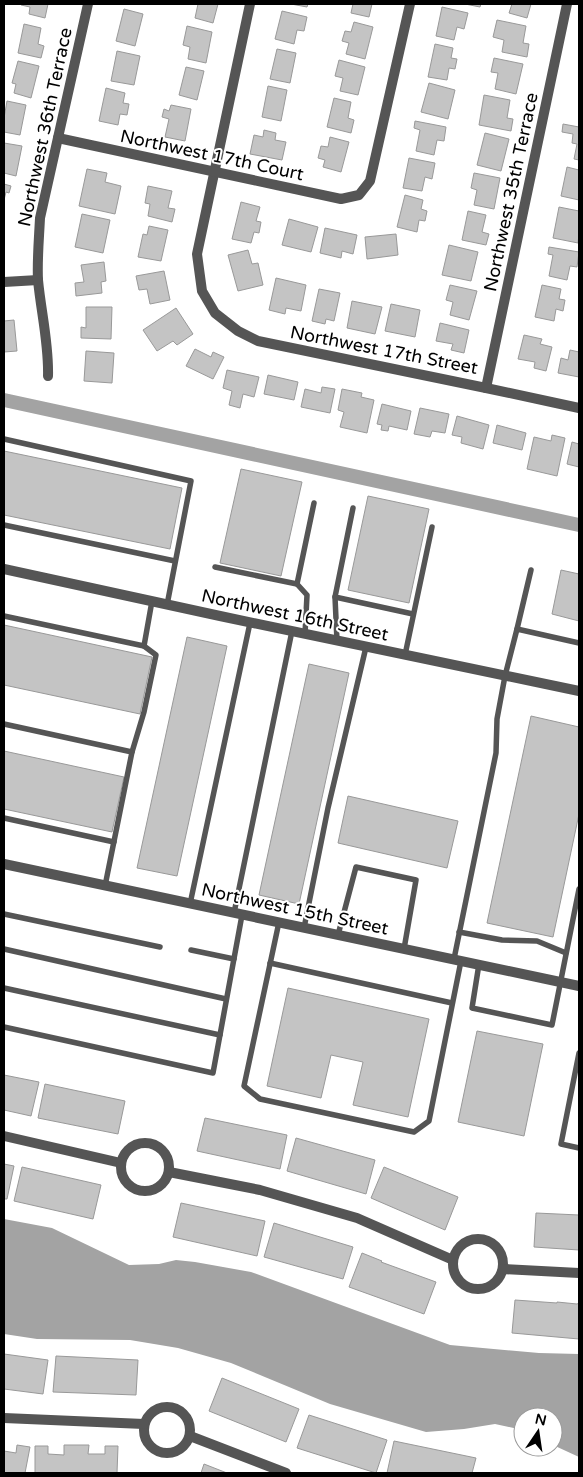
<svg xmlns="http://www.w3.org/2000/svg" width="583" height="1477" font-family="'Varela Round',sans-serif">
  <rect width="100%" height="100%" fill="#fff"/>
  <!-- water -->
  <path fill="#a3a3a3" d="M4 1219 52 1228 129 1265 159 1264 176 1260 195 1262 251 1272 450 1345 539 1353 579 1354V1457L553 1445V1417H523V1430L495 1424 464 1429 426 1432 330 1404 231 1363 178 1348 130 1340 37 1339 4 1334Z"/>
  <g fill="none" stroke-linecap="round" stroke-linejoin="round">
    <!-- canal -->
    <path stroke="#a3a3a3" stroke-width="14" d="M4 400 579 525"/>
  </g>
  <!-- building -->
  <g fill="#c4c4c4" stroke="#999">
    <path d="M21 4H48L45 18 29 14 30 7 21 5Z"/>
    <path d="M198 4H218L213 23 195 18Z"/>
    <path d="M291 4H308L307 7Z"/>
    <path d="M353 4H372L369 17 351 13Z"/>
    <path d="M465 4H481L480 7Z"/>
    <path d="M512 4H531L527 18 509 13Z"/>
    <path d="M442 7 468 13 464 29 457 27 454 40 436 36Z"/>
    <path d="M124 9 143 14 135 46 116 41Z"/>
    <path d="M282 11 307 17 304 31 297 30 294 44 275 39Z"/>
    <path d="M497 20 526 26 523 43 529 44 527 57 502 52 504 40 493 37Z"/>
    <path d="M354 22 373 27 365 59 346 54 349 43 342 41 345 31 351 32Z"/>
    <path d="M24 24 41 28 38 44 44 46 41 58 18 53Z"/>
    <path d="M187 26 212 32 206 63 188 59 190 47 183 45Z"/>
    <path d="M435 44 453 48 451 58 457 59 455 69 449 68 447 80 428 77Z"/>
    <path d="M277 49 296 53 290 83 270 79Z"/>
    <path d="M117 51 140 56 134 85 111 81Z"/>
    <path d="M494 58 523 64 516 94 495 89 498 73 491 72Z"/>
    <path d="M339 60 365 67 358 95 340 91 343 78 335 76Z"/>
    <path d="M18 61 39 66 31 98 14 93 16 84 12 83Z"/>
    <path d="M186 67 204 71 197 100 179 95Z"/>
    <path d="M429 83 455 90 448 119 421 112Z"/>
    <path d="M268 86 287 90 281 121 262 117Z"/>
    <path d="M106 88 125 93 123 103 129 104 127 115 120 114 118 125 99 121Z"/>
    <path d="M484 95 510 100 507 118 513 119 511 131 479 125Z"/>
    <path d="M334 98 351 102 348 118 354 120 351 133 327 127Z"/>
    <path d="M7 101 26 105 20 135 4 132V118Z"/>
    <path d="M171 105 191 109 185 141 165 137 169 119 162 117 164 109 169 111Z"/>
    <path d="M415 121 446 127 444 141 437 140 434 155 416 151 420 130 414 128Z"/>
    <path d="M563 124 579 127V160L574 159 577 144 572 143 573 134 562 132Z"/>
    <path d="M264 130 276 133 275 140 286 142 282 160 250 154 254 135 263 137Z"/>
    <path d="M485 133 509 139 501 171 477 165Z"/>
    <path d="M330 137 349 142 341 172 323 167 325 160 318 158 321 146 328 147Z"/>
    <path d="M4 143 22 146 16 176 4 173Z"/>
    <path d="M409 158 435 163 432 179 425 177 422 191 403 188Z"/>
    <path d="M567 167 579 170V200L561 196Z"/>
    <path d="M87 169 107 173 105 182 121 186 115 214 79 206Z"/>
    <path d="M474 173 500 178 494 209 474 205 477 190 471 188Z"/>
    <path d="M4 184 11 186 9 193 6 192 4 200Z"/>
    <path d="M148 186 172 191 168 208 175 209 172 222 148 216 150 204 145 203Z"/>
    <path d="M405 195 423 200 421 209 427 211 425 221 419 220 417 232 397 227Z"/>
    <path d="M241 202 260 207 256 221 261 222 259 233 254 232 251 243 232 239Z"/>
    <path d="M559 207 579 211V234L578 243 553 238Z"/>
    <path d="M468 211 486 215 482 232 489 234 486 245 462 240Z"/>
    <path d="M82 214 110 220 103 253 75 247Z"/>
    <path d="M289 219 318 227 311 252 282 245Z"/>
    <path d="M149 226 168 230 161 261 138 257 143 234 147 235Z"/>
    <path d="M325 228 357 235 353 254 342 251 341 258 320 253Z"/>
    <path d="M396 234 398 255 367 259 365 237Z"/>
    <path d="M449 245 478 252 471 281 442 275Z"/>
    <path d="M549 247 579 252 577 267 570 266 567 280 549 276 553 255 548 254Z"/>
    <path d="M248 250 252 264 258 263 263 285 238 291 228 255Z"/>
    <path d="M104 262 106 281 101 282 102 293 76 296 75 283 84 282 81 265Z"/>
    <path d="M164 271 170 300 150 304 147 289 139 290 136 276Z"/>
    <path d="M276 278 306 285 301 311 286 308 285 314 269 310Z"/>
    <path d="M450 285 477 291 469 320 450 315 453 302 446 300Z"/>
    <path d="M542 285 561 289 559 299 565 300 563 311 556 309 554 321 535 317Z"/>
    <path d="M319 289 340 293 334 321 326 319 325 324 312 321Z"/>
    <path d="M352 301 382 307 375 334 347 328Z"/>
    <path d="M391 304 420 310 415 337 385 331Z"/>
    <path d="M86 307H112L111 339 81 338V327L86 328Z"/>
    <path d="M176 308 193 334 177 345 173 341 157 351 143 330Z"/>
    <path d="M14 320 17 351 4 352V321Z"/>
    <path d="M440 323 469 330 464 353 451 350 453 344 436 341Z"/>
    <path d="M524 335 542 339 540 344 552 347 546 371 534 368 535 362 518 359Z"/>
    <path d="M195 349 211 357 213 352 224 357 213 379 186 366Z"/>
    <path d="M570 350 579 352V377L558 373 561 358 568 360Z"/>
    <path d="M86 351 114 353 112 383 84 381Z"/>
    <path d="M227 370 259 377 254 397 243 394 240 408 229 405 232 391 223 388Z"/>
    <path d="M268 375 298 382 294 400 264 394Z"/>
    <path d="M322 387 335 389 330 413 301 407 305 389 321 393Z"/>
    <path d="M342 389 362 393 361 397 374 400 367 433 340 427 344 412 338 410Z"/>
    <path d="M382 404 411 411 407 430 389 426 388 431 381 430 382 425 377 424Z"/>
    <path d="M420 408 449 414 445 433 432 431 430 437 414 434Z"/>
    <path d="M457 416 489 425 483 449 461 443 462 437 452 435Z"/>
    <path d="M497 425 526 433 522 450 493 443Z"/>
    <path d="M552 435 565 438 557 476 527 469 534 437 551 441Z"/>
    <path d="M572 442 579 444V467L567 464Z"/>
    <path d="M4 451 182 488 170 549 4 515Z"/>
    <path d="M241 469 302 482 281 576 220 563Z"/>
    <path d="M368 496 429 509 409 603 348 590Z"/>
    <path d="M561 570 579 574V621L552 614Z"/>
    <path d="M4 625 152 657 140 714 4 685Z"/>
    <path d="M187 637 227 646 177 876 137 868Z"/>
    <path d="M309 664 349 673 299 904 259 895Z"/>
    <path d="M531 716 579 727V814L553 937 487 923Z"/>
    <path d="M4 751 124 777 112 832 4 809Z"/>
    <path d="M348 796 458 821 447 868 338 843Z"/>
    <path d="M288 988 429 1019 408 1117 353 1105 363 1062 331 1055 321 1098 267 1086Z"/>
    <path d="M477 1031 543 1044 524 1136 458 1122Z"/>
    <path d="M4 1075 39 1082 31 1116 4 1110Z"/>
    <path d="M45 1084 125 1101 118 1134 38 1118Z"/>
    <path d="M205 1118 287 1135 280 1169 197 1151Z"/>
    <path d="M296 1138 375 1160 366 1194 287 1171Z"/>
    <path d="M4 1164 14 1166 7 1199H4Z"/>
    <path d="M22 1167 101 1185 93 1219 14 1201Z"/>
    <path d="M384 1167 458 1197 445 1230 371 1198Z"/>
    <path d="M181 1203 265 1221 257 1256 173 1237Z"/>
    <path d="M536 1213 579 1215V1250L534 1247Z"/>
    <path d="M274 1223 353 1247 343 1279 264 1257Z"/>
    <path d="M362 1253 382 1261 381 1262 436 1282 424 1314 349 1287Z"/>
    <path d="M515 1300 557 1303V1302L577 1304 579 1303V1339L512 1333Z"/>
    <path d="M4 1354 48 1360 43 1394 4 1389Z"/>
    <path d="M56 1356 138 1360 136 1395 53 1392Z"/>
    <path d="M222 1378 299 1409 286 1442 209 1411Z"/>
    <path d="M309 1415 387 1440 376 1473 297 1448Z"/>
    <path d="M394 1441 476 1458 472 1473H387Z"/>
    <path d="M17 1445 30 1447 25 1473H4V1451L16 1453Z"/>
    <path d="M64 1445H89L88 1454H105V1446H118L117 1473H35V1446H48V1454L64 1455Z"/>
    <path d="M204 1464 227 1473H201Z"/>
  </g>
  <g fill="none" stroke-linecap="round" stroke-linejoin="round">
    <!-- lane -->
    <g stroke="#555" stroke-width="5.5">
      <path d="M4 439 191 481 167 605"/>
      <path d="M353 508 335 597 413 614"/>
      <path d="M4 525 175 561"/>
      <path d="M215 567 297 584"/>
      <path d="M335 597 337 641"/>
      <path d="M4 616 144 646 152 601"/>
      <path d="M517 629 531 570"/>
      <path d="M305 634 307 595 297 584 314 503"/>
      <path d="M405 655 432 527"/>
      <path d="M4 724 132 752 105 886"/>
      <path d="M132 752 144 712 156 655 144 646"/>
      <path d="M4 818 114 842"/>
      <path d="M190 904 250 623"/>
      <path d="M234 913 292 631"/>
      <path d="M4 914 160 947"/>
      <path d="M279 922 244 1086 260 1099 414 1132 429 1121 461 961"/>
      <path d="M304 928 328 808 366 647"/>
      <path d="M459 932 502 940 537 941 566 953"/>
      <path d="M338 935 356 867 416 880 404 949"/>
      <path d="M4 949 226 999"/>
      <path d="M191 950 234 959"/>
      <path d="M454 959 496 753 497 719 505 676 517 629 579 643"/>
      <path d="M270 963 452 1003"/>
      <path d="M479 964 472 1008 552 1025 579 889"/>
      <path d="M4 988 220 1035"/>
      <path d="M4 1027 213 1073 242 915"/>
      <path d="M579 1053 561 1144 579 1148"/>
    </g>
    <!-- street -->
    <g stroke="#555" stroke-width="10">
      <path d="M250 4 197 254 202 291 215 313 238 331 258 341 486 388 579 408"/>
      <path d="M58 138 341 199 359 195 370 181 410 4"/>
      <path d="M4 282 38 280"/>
      <path d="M48 376C49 344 41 312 38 280 37 260 39 239 40 218L88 4"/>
      <path d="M486 388 567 4"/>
      <path d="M4 569 220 616 579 691"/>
      <path d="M4 864 579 986"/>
      <path d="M4 1136 121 1163"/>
      <circle cx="145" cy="1167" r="24"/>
      <path d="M169 1172 260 1190 357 1218 453 1260"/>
      <circle cx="478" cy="1264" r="25"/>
      <path d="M503 1269 579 1273"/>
      <circle cx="167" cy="1430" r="23"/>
      <path d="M4 1418 144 1424"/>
      <path d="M190 1436 286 1473"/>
    </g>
  </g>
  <g text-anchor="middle" stroke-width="4" stroke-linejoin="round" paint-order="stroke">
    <!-- street labels -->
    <g font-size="18" fill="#000" stroke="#fff">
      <text transform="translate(45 127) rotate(-78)" y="6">Northwest 36th Terrace</text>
      <text transform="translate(212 155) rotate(12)" y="6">Northwest 17th Court</text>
      <text transform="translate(511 192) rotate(-78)" y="6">Northwest 35th Terrace</text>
      <text transform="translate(384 350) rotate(11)" y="6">Northwest 17th Street</text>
      <text transform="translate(295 615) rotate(12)" y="6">Northwest 16th Street</text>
      <text transform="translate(295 909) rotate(12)" y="6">Northwest 15th Street</text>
    </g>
  </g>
  <!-- border -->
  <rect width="583" height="1477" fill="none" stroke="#000000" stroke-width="10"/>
  <!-- north arrow -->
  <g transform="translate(538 1432) rotate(13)"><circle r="24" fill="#ffffff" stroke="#999999"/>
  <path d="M0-4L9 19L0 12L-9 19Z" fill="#000000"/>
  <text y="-8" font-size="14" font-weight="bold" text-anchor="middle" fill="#000000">N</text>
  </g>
</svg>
